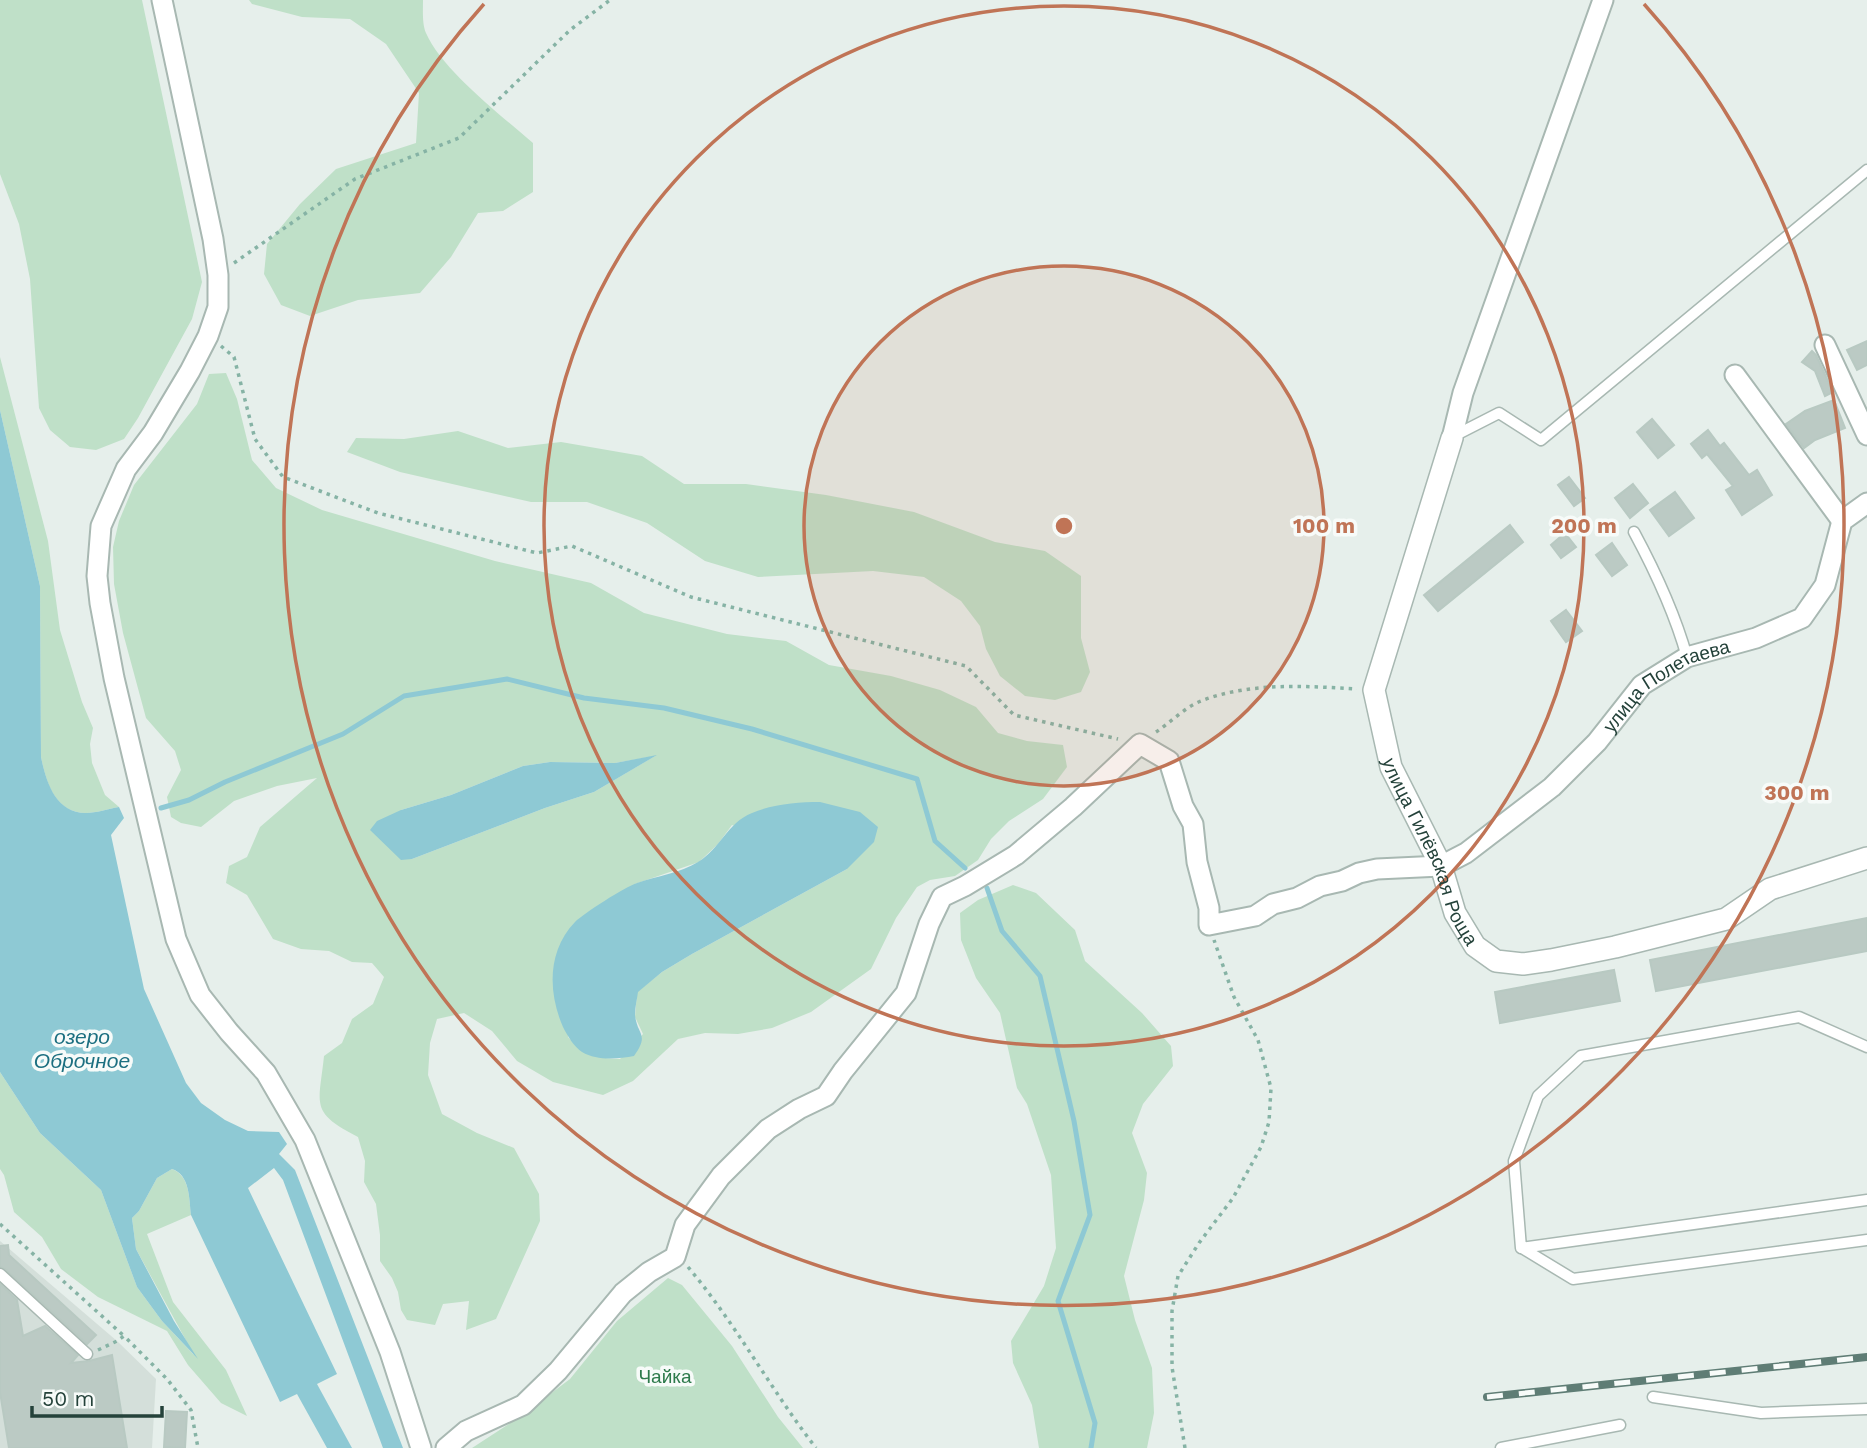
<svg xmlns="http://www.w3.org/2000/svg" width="1867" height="1448" font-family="'Work Sans',sans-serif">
  <rect width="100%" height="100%" fill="#e6efeb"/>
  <!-- built -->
  <path fill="#d4dfda" d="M0 1241 117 1341 156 1379 152 1448H0Z"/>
  <!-- green -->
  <g fill="#bfe0c8" fill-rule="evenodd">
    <path d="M0 0H142L202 282 192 319 138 418 124 439 96 450 70 447 50 430 39 408 30 279 19 224 0 174Z"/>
    <path d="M249 0H423C423 10 422 24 426 33 442 70 502 116 533 143V192L503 211 478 213 451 257 420 293 358 300 310 316 281 305 264 274 267 244 300 204 336 169 416 143 419 93 386 44 350 19 302 17 252 4Z"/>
    <path d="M0 357 48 541 60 630 82 702 93 728 90 744 92 763 105 795 119 807C108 809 96 813 86 813 55 813 46 782 41 757L40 586 0 410Z"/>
    <path d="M226 373 237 399 252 460 276 488 322 510 495 561 591 583 644 613 727 634 786 641 829 665 891 676 940 690 976 707 998 733 1027 741 1063 745 1067 767 1043 799 1009 821 991 839 978 860 955 876 930 880 917 887 896 918 871 969 811 1012 772 1028 738 1034 705 1033 678 1039 633 1081 603 1095 553 1082 517 1061 492 1031 464 1013 437 1019 430 1043 428 1075 442 1114 477 1133 514 1148 539 1194 540 1221 496 1319 466 1330 469 1301 443 1304 435 1325 407 1320 401 1310 398 1292 392 1278 380 1261V1235L376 1204 364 1182 365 1161 358 1137C309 1112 319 1105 324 1056L342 1043 352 1019 373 1004 384 977 372 963 352 962 329 951 301 949 273 939 247 895 226 883 229 866 247 857 260 827 317 778 277 786 234 801 201 827 181 823 171 817 167 797 181 770 175 751 146 718 123 633 114 584 113 547 119 521 134 485 197 404 209 374ZM655 756 594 792 545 808 412 859 401 810 451 795 523 766 550 762 615 763ZM732 825 847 869 692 954 662 972 637 992 635 1017 643 1034 620 1059C595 1058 584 1055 568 1037L635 884 699 862 718 844Z"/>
    <path d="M458 431 508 448 561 442 642 456 684 484H746L826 495 914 512 995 542 1045 551 1081 576V638L1090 672 1081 692 1055 700 1025 696 1000 676 986 649 980 626 961 601 924 577 873 571 758 577 705 561 647 523 587 502H531L400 472 347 452 356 438 404 439Z"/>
    <path d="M1013 885 1036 893 1075 930 1085 961 1142 1013 1171 1046 1173 1066 1143 1104 1132 1133 1147 1173 1144 1200 1124 1276 1135 1320 1152 1368 1154 1413 1147 1448H1039L1032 1405 1013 1363 1011 1341 1044 1286 1056 1248 1051 1175 1027 1104 1017 1088 1000 1013 976 978 961 940 960 913 978 900Z"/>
    <path d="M0 1072 40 1133 101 1190 137 1287 162 1321 194 1355 136 1249 132 1218 139 1211 157 1178 172 1169C190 1176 189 1198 191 1215L147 1234 173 1302 226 1370 247 1416 221 1403 188 1365 167 1331 98 1297 61 1269 42 1237 14 1212 4 1175 0 1169Z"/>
    <path d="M668 1278 682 1285 732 1346 778 1417 803 1448H472L521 1416 570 1379 617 1321Z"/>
  </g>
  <!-- water -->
  <g fill="#8ec9d4">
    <path d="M0 410 40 586 41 757C46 781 55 813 86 813 96 813 108 809 119 807L124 818 111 835 144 989 186 1083 201 1103 225 1120 248 1131 279 1132 287 1144 279 1154 295 1170 403 1448H383L283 1180 274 1168 248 1188 337 1374 317 1384 352 1448H327L297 1394 280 1402 191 1215C189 1198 190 1175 172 1169L157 1178 139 1211 132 1218 136 1249 174 1321 198 1359 162 1321 137 1287 101 1190 40 1133 0 1072Z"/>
    <path d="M657 755 594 792 545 808 412 859 401 860 370 830 377 821 401 810 451 795 523 766 550 762 615 763Z"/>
    <path d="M820 802 860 812 878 827 874 842 847 869 692 954 662 972 638 992C637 999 635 1007 635 1015 637 1035 650 1034 634 1056 618 1059 597 1061 582 1052 574 1047 567 1035 563 1027 548 993 547 951 575 922 584 913 625 887 637 883 657 876 680 873 698 862 720 849 727 823 752 813 773 804 798 802 820 802Z"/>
  </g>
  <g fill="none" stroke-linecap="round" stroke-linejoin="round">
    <!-- stream -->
    <g stroke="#8ec9d4" stroke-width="5">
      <path d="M161 808 189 800 225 782 343 734 404 696 507 679 584 698 664 708 752 729 917 779 935 841 965 868"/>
      <path d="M987 888 1002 931 1040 976 1074 1121 1090 1215 1058 1301 1095 1423 1091 1448"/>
    </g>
  </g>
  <!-- building -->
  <g fill="#bbcac4" stroke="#b8c9c2" stroke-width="2">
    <path d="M1867 341V365L1857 370 1847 350Z"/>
    <path d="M1812 351 1816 355 1833 392 1825 396 1815 371 1802 362Z"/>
    <path d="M1834 400 1845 428 1815 440 1804 448 1786 424 1805 411Z"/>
    <path d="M1652 419 1674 445 1658 458 1637 432Z"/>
    <path d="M1708 430 1720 446 1724 443 1749 475 1757 470 1772 495 1742 515 1726 490 1733 486 1707 454 1702 458 1691 444Z"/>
    <path d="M1569 477 1585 498 1574 506 1558 485Z"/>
    <path d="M1633 484 1648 503 1630 518 1615 498Z"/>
    <path d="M1675 492 1694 518 1669 536 1650 510Z"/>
    <path d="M1510 525 1523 542 1438 611 1424 595Z"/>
    <path d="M1565 533 1576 547 1561 558 1551 545Z"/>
    <path d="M1612 543 1627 565 1612 576 1596 555Z"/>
    <path d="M1566 610 1582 631 1566 642 1551 621Z"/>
    <path d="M1867 918V951L1656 991 1650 960Z"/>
    <path d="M1614 970 1620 1001 1500 1023 1495 992Z"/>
    <path d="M8 1245 9 1255 96 1335 87 1344 5 1269 0 1267V1246Z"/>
    <path d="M0 1284 17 1300 23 1336 45 1326 78 1355 71 1363 89 1361 112 1355 127 1448H9L0 1392Z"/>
    <path d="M166 1411 187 1412 185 1448 164 1447Z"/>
  </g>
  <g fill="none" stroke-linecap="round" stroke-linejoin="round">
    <defs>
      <g id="service">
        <path d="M1452 437 1499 413 1541 440 1867 170"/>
        <path d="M1634 532C1655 571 1675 614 1687 657"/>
        <path d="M1867 1047 1799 1017 1581 1056 1538 1096 1514 1161 1521 1248 1867 1200"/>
        <path d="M1522 1248 1573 1279 1867 1240"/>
        <path d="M0 1274 87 1354"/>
        <path d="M1653 1397 1761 1413 1867 1409"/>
        <path d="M1501 1448 1620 1425"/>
      </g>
      <g id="minor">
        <path d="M162 0 213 239 218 275V307L208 336 190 371 153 433 126 469 101 526 97 576 100 603 114 678 176 939 200 995 229 1032 266 1073 305 1140 390 1352 421 1448"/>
        <path d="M1825 345 1867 435"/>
        <path d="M1735 375 1842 521"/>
        <path d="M1452 438 1463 393 1603 0"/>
        <path id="s1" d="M446 1448 466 1431 523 1405 558 1371 623 1293 649 1272 675 1257 685 1225 721 1176 768 1129 799 1109 826 1096 843 1071 906 993 929 924 942 897 965 886 1016 855 1073 807 1140 744 1169 761 1183 806 1193 824 1197 862 1209 908V925L1255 916 1273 904 1297 898 1320 886 1342 881 1359 873 1377 869 1441 866 1466 853 1552 787 1597 742 1642 685 1687 657 1756 638 1802 618 1825 585 1842 521 1867 503"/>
      </g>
      <g id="tertiary">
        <path id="s2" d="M1452 438 1374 690 1391 767 1441 866 1455 913 1475 946 1496 961 1523 964 1551 960 1615 947 1726 919 1770 889 1867 858"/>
      </g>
    </defs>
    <!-- service casing -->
    <use href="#service" stroke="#a8b8b2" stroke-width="13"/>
    <!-- minor casing -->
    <use href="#minor" stroke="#a8b8b2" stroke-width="23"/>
    <!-- tertiary casing -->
    <use href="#tertiary" stroke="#a8b8b2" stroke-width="24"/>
    <!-- path -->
    <g stroke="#86b3a5" stroke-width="3.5" stroke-dasharray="3.5 5" stroke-linecap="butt">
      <path d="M234 263 355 179 459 138 570 30 610 0"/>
      <path d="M221 346 234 357 255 439 283 477 378 513 537 553 572 546 691 597 966 666 1014 715 1118 739"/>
      <path d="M1156 732C1170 723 1185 707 1201 701 1249 682 1307 686 1357 689"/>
      <path d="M0 1224 124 1336"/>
      <path d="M688 1267C736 1324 771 1390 816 1448"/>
      <path d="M98 1350 117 1341 124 1336 167 1379 191 1410 198 1448"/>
      <path d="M1185 1448 1172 1367V1311L1178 1276 1199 1243 1233 1198 1261 1147 1269 1122 1271 1088 1258 1040 1234 997 1214 940"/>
    </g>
    <!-- service -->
    <use href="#service" stroke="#fff" stroke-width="10"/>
    <!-- minor -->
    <use href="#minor" stroke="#fff" stroke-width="19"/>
    <!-- tertiary -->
    <use href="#tertiary" stroke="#fff" stroke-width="21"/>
    <defs>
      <path id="rail" d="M1487 1397 1867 1357"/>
    </defs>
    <!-- rail casing -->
    <use href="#rail" stroke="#5f7d75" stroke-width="8"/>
    <!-- rail -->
    <use href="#rail" stroke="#f7fbf9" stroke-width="5" stroke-dasharray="16" stroke-linecap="butt"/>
  </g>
  <!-- distance rings -->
  <circle cx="1064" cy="526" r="260" fill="#c07456" fill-opacity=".12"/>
  <g fill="none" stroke="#c07456" stroke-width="3.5">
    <circle cx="1064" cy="526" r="260"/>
    <circle cx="1064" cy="526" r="520"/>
    <path d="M1644 4A780 780 0 1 1 484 4"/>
  </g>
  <g text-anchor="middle" stroke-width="7" stroke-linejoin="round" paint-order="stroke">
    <!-- street labels -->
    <g font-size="19" fill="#24423a" stroke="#f7fbf9">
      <text dy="7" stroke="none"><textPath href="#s1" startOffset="1755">улица Полетаева</textPath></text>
      <text dy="7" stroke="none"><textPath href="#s2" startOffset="436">улица Гилёвская Роща</textPath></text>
    </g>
    <!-- park labels -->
    <g font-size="19" fill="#2d7a4b" stroke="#f7fbf9">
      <text x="665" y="1383">Чайка</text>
    </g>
    <!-- water labels -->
    <g font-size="21" font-style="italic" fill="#1c6f80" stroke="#f7fbf9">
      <text x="82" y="1044">озеро<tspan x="82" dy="24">Оброчное</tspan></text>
    </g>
  </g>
  <circle cx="1064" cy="526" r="10" fill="#c07456" stroke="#f7fbf9" stroke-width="3.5"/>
  <g font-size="21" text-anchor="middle" font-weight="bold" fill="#c07456" stroke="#f7fbf9" stroke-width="7" stroke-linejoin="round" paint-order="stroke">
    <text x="1324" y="533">100 m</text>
    <text x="1584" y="533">200 m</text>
    <text x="1797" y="800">300 m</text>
  </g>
  <!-- scale -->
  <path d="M32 1406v10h130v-10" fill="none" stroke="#24423a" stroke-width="3.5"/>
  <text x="42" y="1406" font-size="21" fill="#24423a" stroke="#f7fbf9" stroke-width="5" paint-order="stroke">50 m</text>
</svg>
